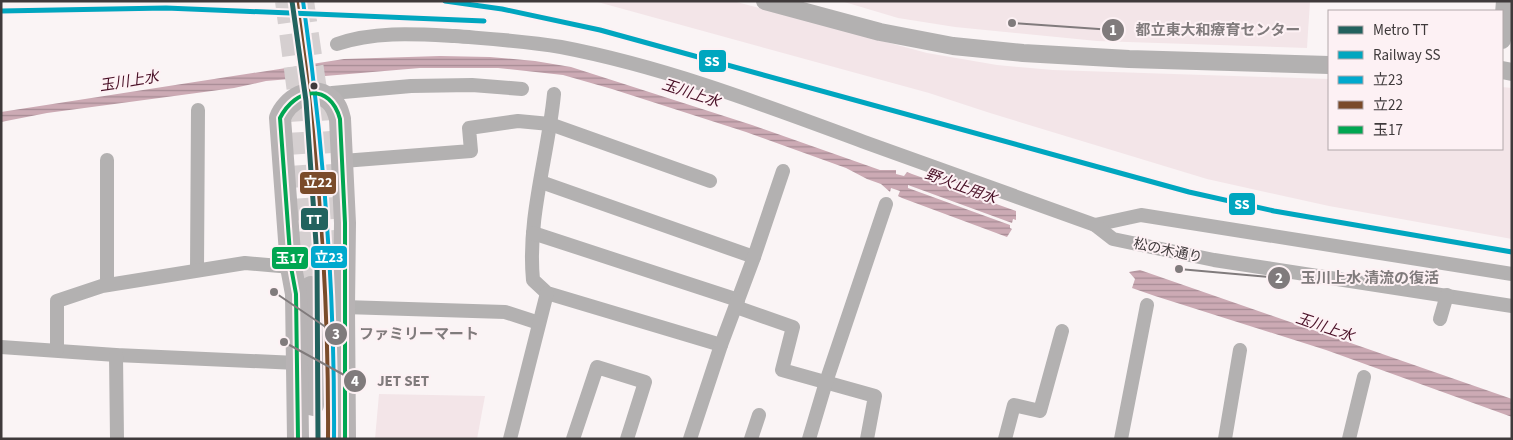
<svg xmlns="http://www.w3.org/2000/svg" width="1513" height="440" font-family="'Source Sans 3','Noto Sans JP',sans-serif">
  <defs>
    <pattern id="water-rules" width="6" height="5" patternUnits="userSpaceOnUse" patternTransform="scale(1.25)"><rect width="6" height="5" fill="#ccaab4"/><path d="M0 2.5h6" fill="none" stroke="#a78b94"/></pattern>
  </defs>
  <rect width="100%" height="100%" fill="#faf4f5"/>
  <!-- built -->
  <g fill="#f3e5e8">
    <path d="M594 1H733L927 53 997 65 1053 70 1329 79V149H1502V87L1512 88V239L1329 206 1207 179 990 113 929 93Z"/>
    <path d="M841 1H1310L1307 48 1097 41 955 27 898 18Z"/>
    <path d="M379 394 485 396 477 439H375Z"/>
  </g>
  <!-- water -->
  <g fill="url(#water-rules)">
    <path d="M440 56 490 57 535 61 571 67 752 125 880 170H896V174L904 176 907 172 912 174 1016 211V220L1013 219 1012 223 908 185V188L1010 225V228L1012 229 1007 237 902 198 898 196 900 191 891 188 890 192 881 184 867 179 846 168 746 132 612 89 563 75 498 68H420L266 81 234 88 47 113 1 122V112L344 59Z"/>
    <path d="M1140 270 1512 399V417L1326 350 1155 296 1132 288 1135 279 1129 272Z"/>
  </g>
  <g fill="none" stroke-linecap="round" stroke-linejoin="round">
    <!-- primary-tunnel -->
    <g stroke="#d5cfd0" stroke-width="22" stroke-dasharray="22 11" stroke-linecap="butt">
      <path d="M286 1 298 92 311 287"/>
      <path d="M303 1 316 90 331 286"/>
    </g>
    <!-- minor -->
    <g stroke="#b3b1b1" stroke-width="14">
      <path d="M337 44C375 31 416 34 455 36 491 39 526 41 561 47 666 67 767 106 867 143 943 171 1019 198 1095 225L1141 215 1512 274"/>
      <path d="M332 93 411 86 472 85 522 89"/>
      <path d="M554 94C548 156 527 218 533 280L547 293 721 345"/>
      <path d="M343 161 471 151 469 128 518 121 550 124 710 181"/>
      <path d="M541 182 754 257"/>
      <path d="M1095 225 1113 239 1214 260 1512 306"/>
      <path d="M533 233 738 300"/>
      <path d="M197 270 198 110"/>
      <path d="M107 285V160"/>
      <path d="M344 307 505 312 539 323"/>
      <path d="M736 307 793 327 782 370 875 396 867 439"/>
      <path d="M1440 319 1447 295"/>
      <path d="M1 347 116 355 297 363"/>
      <path d="M57 350V301L102 286 245 263 291 267"/>
      <path d="M116 355 117 439"/>
      <path d="M510 439 547 293"/>
      <path d="M573 439 597 367 645 382 627 439"/>
      <path d="M690 439 721 345 754 257 783 171"/>
      <path d="M751 439 759 415"/>
      <path d="M809 439 826 382 886 204"/>
      <path d="M1005 439 1014 405 1040 411 1062 331"/>
      <path d="M1121 439 1147 305"/>
      <path d="M1225 439 1240 350"/>
      <path d="M1349 439 1364 377"/>
    </g>
    <!-- tertiary -->
    <g stroke="#b3b1b1" stroke-width="18">
      <path d="M765 1 880 32 953 46 1023 53 1129 59 1329 65"/>
      <path d="M1502 40 1505 1"/>
      <path d="M1502 70 1512 72"/>
    </g>
    <!-- primary -->
    <g stroke="#b7b3b4" stroke-width="22">
      <path d="M311 287 313 405"/>
      <path d="M298 439 296 294 291 267 280 118C286 101 311 84 329 99 336 104 338 111 340 119L345 223 344 307 345 439"/>
    </g>
    <defs>
      <path id="bus-1" d="M303 1C324 147 335 292 334 439"/>
      <path id="bus-2" d="M297 2C318 147 329 292 328 439"/>
      <path id="bus-3" d="M298 439 296 294 291 267 280 118C295 88 330 82 340 119L345 223V439"/>
    </defs>
    <!-- bus-1 casing -->
    <use href="#bus-1" stroke="#fdf1f4" stroke-width="8"/>
    <!-- bus-2 casing -->
    <use href="#bus-2" stroke="#fdf1f4" stroke-width="8"/>
    <!-- bus-3 casing -->
    <use href="#bus-3" stroke="#fdf1f4" stroke-width="8"/>
    <!-- bus-1 -->
    <use href="#bus-1" stroke="#00a9ce" stroke-width="4"/>
    <!-- bus-2 -->
    <use href="#bus-2" stroke="#7a4b2a" stroke-width="4"/>
    <!-- bus-3 -->
    <use href="#bus-3" stroke="#00a651" stroke-width="4"/>
    <defs>
      <g id="rail-1">
        <path d="M445 1 502 9 600 30 1189 192 1274 211 1512 252"/>
        <path d="M1 11 166 8 484 21"/>
      </g>
    </defs>
    <!-- rail-1 casing -->
    <use href="#rail-1" stroke="#fdf1f4" stroke-width="9"/>
    <!-- rail-1 -->
    <use href="#rail-1" stroke="#00a6bf" stroke-width="5"/>
    <defs>
      <path id="metro-1" d="M292 1 306 101 317 257 318 439"/>
    </defs>
    <!-- metro-1 casing -->
    <use href="#metro-1" stroke="#fdf1f4" stroke-width="9"/>
    <!-- metro-1 -->
    <use href="#metro-1" stroke="#22625e" stroke-width="5"/>
  </g>
  <!-- markers -->
  <circle fill="#3f3a3b" stroke="#fdf1f4" stroke-width="2" cx="314" cy="86" r="4.5"/>
  <g text-anchor="middle" stroke-width="4" stroke-linejoin="round" paint-order="stroke">
    <!-- street labels -->
    <g font-size="14" fill="#3f3a3b" stroke="#fdf1f4">
      <text transform="translate(1168 250) rotate(12)" y="5">松の木通り</text>
    </g>
    <!-- water labels -->
    <g font-size="15" font-style="italic" fill="#4a1127" stroke="#fdf1f4">
      <text transform="translate(129 81) rotate(-9)" y="5">玉川上水</text>
      <text transform="translate(691 93) rotate(18)" y="5">玉川上水</text>
      <text transform="translate(961 186) rotate(20)" y="5">野火止用水</text>
      <text transform="translate(1325 327) rotate(19)" y="5">玉川上水</text>
    </g>
  </g>
  <!-- callouts -->
  <path fill="none" stroke="#807b7c" stroke-width="2" d="M1012 23L1113 30M1179 269L1279 278M274 292L336 334M284 342L355 381"/>
  <g fill="#807b7c" stroke="#fdf1f4" stroke-width="2">
    <circle cx="1012" cy="23" r="5"/>
    <circle cx="1179" cy="269" r="5"/>
    <circle cx="274" cy="292" r="5"/>
    <circle cx="284" cy="342" r="5"/>
    <circle cx="1113" cy="30" r="12"/>
    <circle cx="1279" cy="278" r="12"/>
    <circle cx="336" cy="334" r="12"/>
    <circle cx="355" cy="381" r="12"/>
  </g>
  <g font-size="15" text-anchor="middle" font-weight="bold" fill="#fff">
    <text x="1113" y="35">1</text>
    <text x="1279" y="283">2</text>
    <text x="336" y="339">3</text>
    <text x="355" y="386">4</text>
  </g>
  <g font-size="15" text-anchor="middle" font-weight="bold" fill="#807b7c" stroke="#fdf1f4" stroke-width="4" stroke-linejoin="round" paint-order="stroke">
    <text x="1218" y="35">都立東大和療育センター</text>
    <text x="1370" y="283">玉川上水 清流の復活</text>
    <text x="419" y="339">ファミリーマート</text>
    <text x="403" y="386">JET SET</text>
  </g>
  <g stroke="#fdf1f4" stroke-width="2">
    <rect x="698" y="49" width="29" height="24" rx="5" fill="#00a6bf"/>
    <rect x="299" y="171" width="38" height="24" rx="5" fill="#7a4b2a"/>
    <rect x="1228" y="192" width="28" height="24" rx="5" fill="#00a6bf"/>
    <rect x="300" y="207" width="29" height="24" rx="5" fill="#22625e"/>
    <rect x="310" y="245" width="38" height="24" rx="5" fill="#00a9ce"/>
    <rect x="271" y="246" width="38" height="24" rx="5" fill="#00a651"/>
  </g>
  <g font-size="14" text-anchor="middle" font-weight="bold" fill="#fff">
    <text x="712" y="66">SS</text>
    <text x="318" y="187">立22</text>
    <text x="1242" y="209">SS</text>
    <text x="314" y="224">TT</text>
    <text x="329" y="262">立23</text>
    <text x="290" y="263">玉17</text>
  </g>
  <!-- border -->
  <rect width="1513" height="440" fill="none" stroke="#3f3a3b" stroke-width="5"/>
  <!-- legend -->
  <rect x="1328" y="10" width="175" height="140" fill="#fdf1f4" stroke="#b1a8aa"/>
  <rect x="1338" y="26" width="25" height="8" fill="#22625e" stroke="#b1a8aa"/>
  <text x="1373" y="35" font-size="15" fill="#3f3a3b">Metro TT</text>
  <rect x="1338" y="51" width="25" height="8" fill="#00a6bf" stroke="#b1a8aa"/>
  <text x="1373" y="60" font-size="15" fill="#3f3a3b">Railway SS</text>
  <rect x="1338" y="76" width="25" height="8" fill="#00a9ce" stroke="#b1a8aa"/>
  <text x="1373" y="85" font-size="15" fill="#3f3a3b">立23</text>
  <rect x="1338" y="101" width="25" height="8" fill="#7a4b2a" stroke="#b1a8aa"/>
  <text x="1373" y="110" font-size="15" fill="#3f3a3b">立22</text>
  <rect x="1338" y="126" width="25" height="8" fill="#00a651" stroke="#b1a8aa"/>
  <text x="1373" y="135" font-size="15" fill="#3f3a3b">玉17</text>
</svg>
